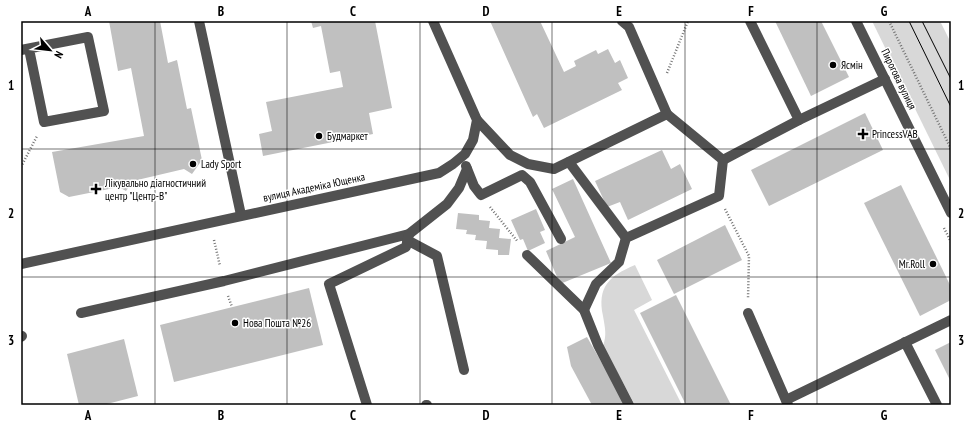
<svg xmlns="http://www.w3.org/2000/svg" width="972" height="426" font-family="'PT Sans Narrow',sans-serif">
  <rect width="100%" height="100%" fill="#fff"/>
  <!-- green -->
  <g fill="#d8d8d8">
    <path d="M872 21H940L951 43V182Z"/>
    <path d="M635 265 652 300 634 310 682 405H635L603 346C607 335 605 328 603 316 597 287 609 276 635 265Z"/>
  </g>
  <!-- building -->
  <g fill="#c0c0c0">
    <path d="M109 21H160L168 63 177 60 187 109 191 108 202 160 192 174 184 169 133 181 126 191 119 187 69 197 60 192 52 152 144 136 131 68 118 71Z"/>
    <path d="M311 21H375L392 108 369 113 373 134 263 156 259 134 272 131 266 102 343 87 340 71 330 73 321 26 313 28Z"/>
    <path d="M490 21H540L564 72 576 66 574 61 596 50 598 54 608 49 615 63 620 60 628 78 618 83 622 90 544 128 537 114 533 117Z"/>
    <path d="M775 21H821L849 77 811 96Z"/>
    <path d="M865 113 883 150 769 206 751 170Z"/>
    <path d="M662 150 671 169 680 164 692 189 628 220 620 202 607 207 595 181Z"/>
    <path d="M573 179 611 263 560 284 546 251 575 237 552 189Z"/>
    <path d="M901 185 951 287V300L920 316 864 203Z"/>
    <path d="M536 209 545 230 540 232 545 243 528 251 523 239 520 240 511 220Z"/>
    <path d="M458 213 479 215V220L490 221 489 228 500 229 499 238 511 239 509 255H498V250L486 249 487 241 475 240 476 235 466 234 467 230 456 229Z"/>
    <path d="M725 225 742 260 674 294 657 260Z"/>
    <path d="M309 288 323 345 174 382 160 325Z"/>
    <path d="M676 295 731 405H686L640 313Z"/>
    <path d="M587 337 626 405H592L571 366 567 347Z"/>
    <path d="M124 339 138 396 103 405H79L67 354Z"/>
    <path d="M951 342V382L935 350Z"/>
  </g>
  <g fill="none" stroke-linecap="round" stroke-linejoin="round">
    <!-- path -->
    <g stroke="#737373" stroke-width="2.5" stroke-dasharray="1 2" stroke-linecap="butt">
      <path d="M889 21 951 149"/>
      <path d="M667 73 688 21"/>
      <path d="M21 167 37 136"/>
      <path d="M490 207 518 242"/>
      <path d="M725 209 749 256 748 299"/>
      <path d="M944 228 951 242"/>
      <path d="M214 240 220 266"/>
      <path d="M228 296 232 307"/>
    </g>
    <!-- minor -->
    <g stroke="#515151" stroke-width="10">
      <path d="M199 21 241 215"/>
      <path d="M622 21 629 27 667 114"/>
      <path d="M750 21 799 120"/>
      <path d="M856 21 951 213"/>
      <path d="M21 50 88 37 104 111 44 122 29 49"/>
      <path d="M477 120 510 155 528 164 554 169 667 114 723 160"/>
      <path d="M723 160 799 120 885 79"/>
      <path d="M569 162 626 238"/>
      <path d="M466 166 474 186 481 195 522 175 530 182 561 239"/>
      <path d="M407 240 437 256 464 370"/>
      <path d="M527 255 584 310 598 345 629 405"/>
      <path d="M21 264 439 173 453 164 465 154 473 140 477 120 433 21"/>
      <path d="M584 310 596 284 619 262 626 238 719 196 723 160"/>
      <path d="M81 313 224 281 409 234 447 204 459 188 467 169"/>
      <path d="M748 313 788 405"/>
      <path d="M21 337 22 336"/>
      <path d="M905 342 937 405"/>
      <path d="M786 400 951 320"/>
      <path d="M367 405 329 284 406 247 409 234"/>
      <path d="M426 405H427"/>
    </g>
    <!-- tram -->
    <g stroke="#000" stroke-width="1">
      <path d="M909 21 951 107"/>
      <path d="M922 21 951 79"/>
    </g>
  </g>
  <!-- grid -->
  <path fill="none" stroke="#000" stroke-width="1" stroke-opacity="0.55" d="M155 21V405M287 21V405M420 21V405M552 21V405M685 21V405M817 21V405M21 149H951M21 277H951"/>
  <!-- markers -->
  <g fill="#000" stroke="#fff" stroke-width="1.5">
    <circle cx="833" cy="65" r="4"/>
    <path d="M861 128h4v4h4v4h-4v4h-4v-4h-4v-4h4z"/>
    <circle cx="319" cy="136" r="4"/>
    <circle cx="193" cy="164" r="4"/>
    <path d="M94 183h4v4h4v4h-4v4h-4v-4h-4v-4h4z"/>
    <circle cx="933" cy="264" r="4"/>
    <circle cx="235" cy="323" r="4"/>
  </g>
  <g text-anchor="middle" stroke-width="3" stroke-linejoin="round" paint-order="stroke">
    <!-- poi labels -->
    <g font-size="11" fill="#000" stroke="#fff" text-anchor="start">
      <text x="841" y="69">Ясмін</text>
      <text x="872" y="138">PrincessVAB</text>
      <text x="327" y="140">Будмаркет</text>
      <text x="201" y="168">Lady Sport</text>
      <text x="105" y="187">Лікувально діагностичний<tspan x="105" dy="13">центр "Центр-В"</tspan></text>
      <text x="925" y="268" text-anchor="end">Mr.Roll</text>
      <text x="243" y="327">Нова Пошта №26</text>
    </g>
    <!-- street labels -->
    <g font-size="11" fill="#000" stroke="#fff">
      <text transform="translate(899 79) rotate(64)" y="4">Пирогова вулиця</text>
      <text transform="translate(314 187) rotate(-12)" y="4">вулиця Академіка Ющенка</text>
    </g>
  </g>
  <!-- border -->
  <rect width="972" height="426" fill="none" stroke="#ffffff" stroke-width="44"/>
  <!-- north arrow -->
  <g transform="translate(50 50) rotate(118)" stroke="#ffffff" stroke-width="3" paint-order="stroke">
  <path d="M0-3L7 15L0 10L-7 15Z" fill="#000000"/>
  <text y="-6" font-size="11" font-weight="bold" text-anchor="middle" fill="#000000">N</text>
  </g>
  <rect x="22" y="22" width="928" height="382" fill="none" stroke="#000" stroke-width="1.5"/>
  <g font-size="13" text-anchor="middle" font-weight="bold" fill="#000">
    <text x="88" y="16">A</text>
    <text x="221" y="16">B</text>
    <text x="353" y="16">C</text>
    <text x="486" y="16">D</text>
    <text x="619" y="16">E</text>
    <text x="751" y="16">F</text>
    <text x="884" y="16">G</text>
    <text x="11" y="90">1</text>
    <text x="961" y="90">1</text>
    <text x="11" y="218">2</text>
    <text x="961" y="218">2</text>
    <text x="11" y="345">3</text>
    <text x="961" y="345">3</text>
    <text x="88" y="420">A</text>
    <text x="221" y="420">B</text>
    <text x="353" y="420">C</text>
    <text x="486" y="420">D</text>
    <text x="619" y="420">E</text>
    <text x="751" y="420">F</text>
    <text x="884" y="420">G</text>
  </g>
</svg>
